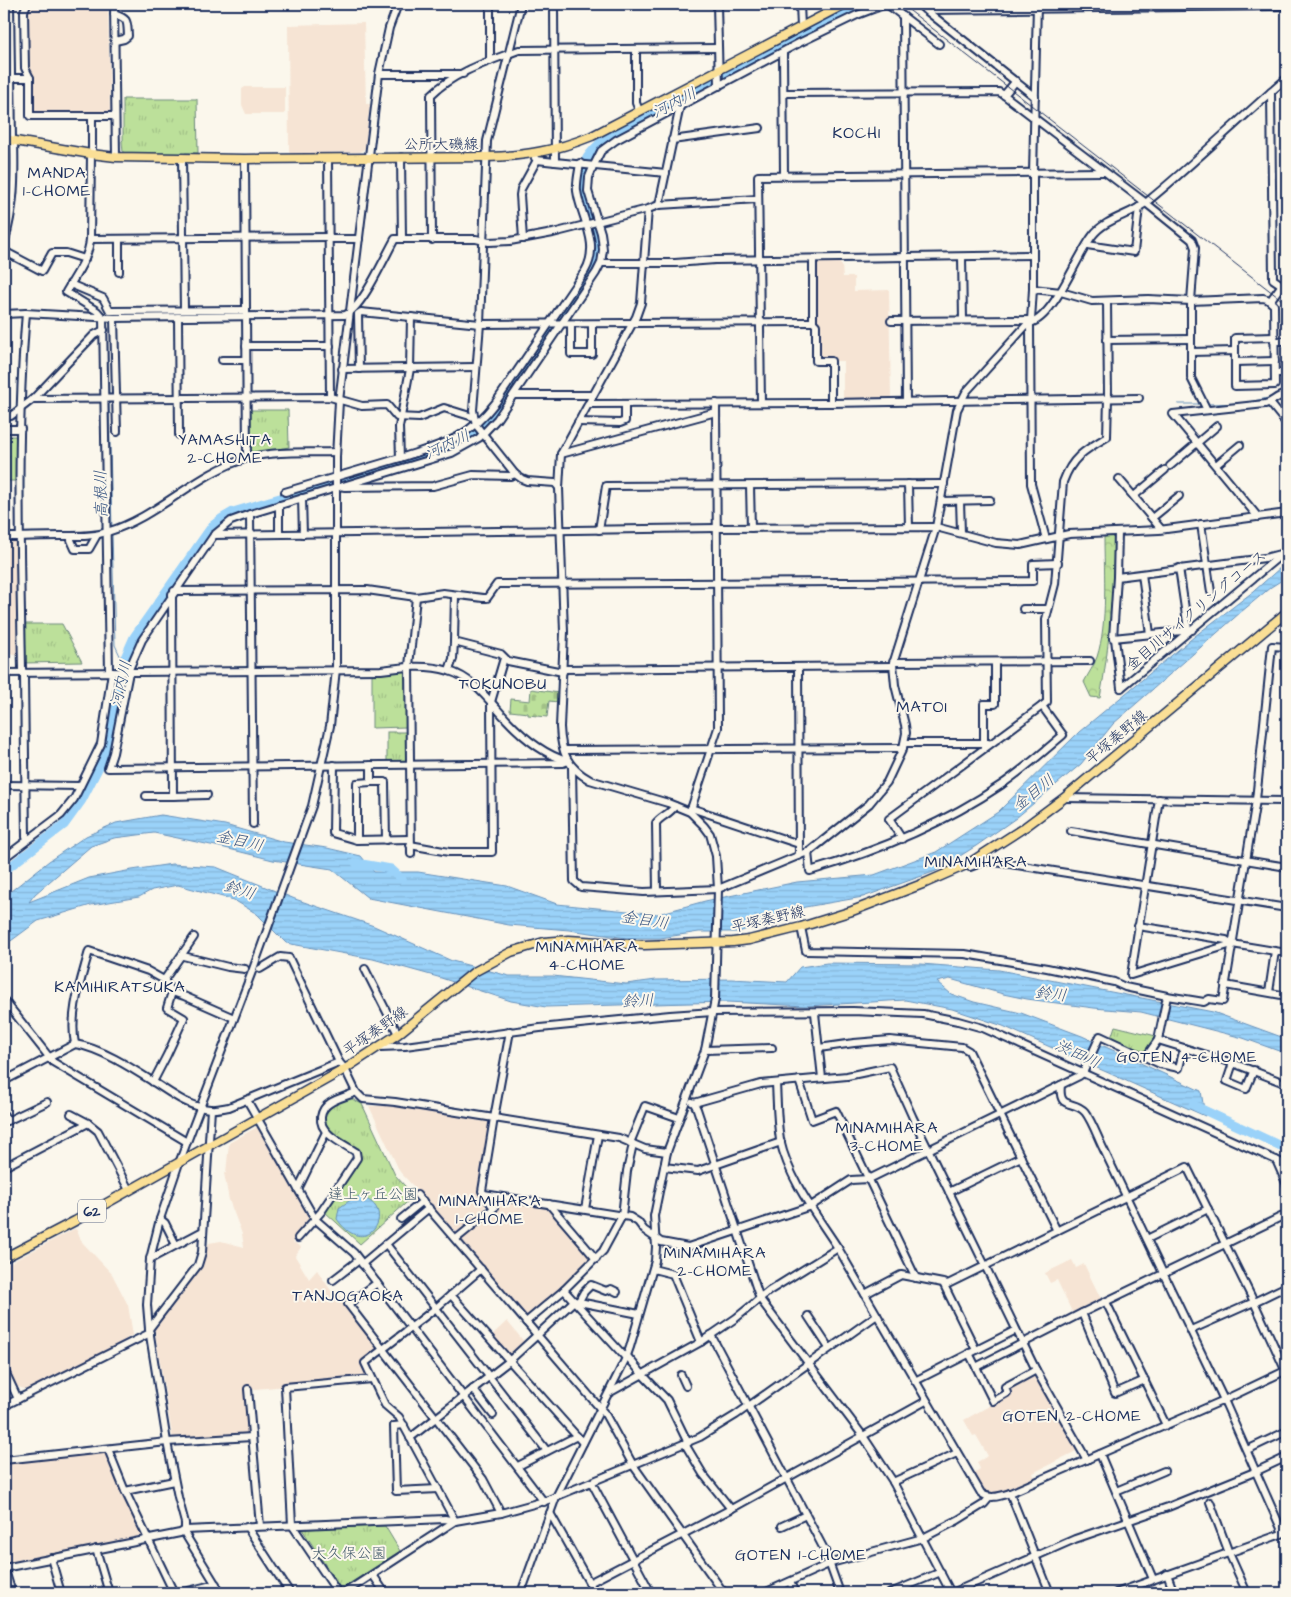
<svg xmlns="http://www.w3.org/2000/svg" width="1291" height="1597" font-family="'Architects Daughter','Klee One',sans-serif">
  <defs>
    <pattern id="grass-tufts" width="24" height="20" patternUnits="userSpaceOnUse" patternTransform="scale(1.25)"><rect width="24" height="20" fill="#bce09a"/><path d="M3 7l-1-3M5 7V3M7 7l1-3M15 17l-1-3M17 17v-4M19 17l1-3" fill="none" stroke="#a1c087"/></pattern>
    <pattern id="forest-crowns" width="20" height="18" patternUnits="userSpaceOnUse" patternTransform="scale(1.25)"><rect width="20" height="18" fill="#bce09a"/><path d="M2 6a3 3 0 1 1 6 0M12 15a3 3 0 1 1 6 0" fill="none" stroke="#a1c087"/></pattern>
    <pattern id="cemetery-stones" width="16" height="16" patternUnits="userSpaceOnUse" patternTransform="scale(1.25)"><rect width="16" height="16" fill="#bce09a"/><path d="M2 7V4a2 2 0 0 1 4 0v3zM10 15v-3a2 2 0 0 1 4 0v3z" fill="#a1c087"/></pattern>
    <pattern id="water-rules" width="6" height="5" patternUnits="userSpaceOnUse" patternTransform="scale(1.25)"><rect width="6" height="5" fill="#9ad2f9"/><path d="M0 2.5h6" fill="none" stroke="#84b5d8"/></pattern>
  </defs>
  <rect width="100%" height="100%" fill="#fbf7ec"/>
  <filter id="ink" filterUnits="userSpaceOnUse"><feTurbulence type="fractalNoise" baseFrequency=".02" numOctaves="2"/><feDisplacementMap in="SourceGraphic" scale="10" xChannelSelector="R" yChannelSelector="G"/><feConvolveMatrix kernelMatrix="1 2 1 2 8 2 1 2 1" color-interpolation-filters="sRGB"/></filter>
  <g filter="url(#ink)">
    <!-- built -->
    <g fill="#f6e4d4">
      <path d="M30 4H108L110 114H34L32 112 26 68 25 12Z"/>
      <path d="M364 23 366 104H370L365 148 360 152 291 154 289 152 288 25Z"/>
      <path d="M245 87H285V114H246L242 105V89Z"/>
      <path d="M816 261H838L842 266 843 277H854V291L889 290 891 399 843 400V361H832L817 357 815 263Z"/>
      <path d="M4 539H15L16 541 17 654H4Z"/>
      <path d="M369 1106H392L489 1122 491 1123 480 1192 486 1204 485 1209 457 1233 400 1172Z"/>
      <path d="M259 1126 311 1215 293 1242 301 1247 295 1256 309 1279 317 1270 334 1295 338 1293 381 1349 363 1363 368 1378 246 1390 250 1436 173 1440 154 1326 204 1256 209 1243 221 1241 244 1247 242 1234 229 1200 224 1173H226L229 1143Z"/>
      <path d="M493 1197 549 1207 593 1260 530 1317H527L461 1239 498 1206 492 1200Z"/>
      <path d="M74 1229H76L82 1242 112 1274 128 1305 133 1335 127 1338V1341L28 1390 15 1386 4 1365V1266Z"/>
      <path d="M1072 1260 1076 1268 1084 1264 1102 1301 1073 1314 1057 1280 1050 1283 1045 1273Z"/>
      <path d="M507 1321 526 1344 511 1358 491 1336Z"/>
      <path d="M1033 1374 1035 1375 1078 1450 1033 1473 1036 1481 1003 1493 985 1495 972 1474 980 1469 977 1462 988 1456 976 1435 973 1436 964 1420 1009 1395 1008 1388Z"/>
      <path d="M107 1451 144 1535 6 1564 4 1556V1462Z"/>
    </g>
    <!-- grass -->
    <g fill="url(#grass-tufts)" stroke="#6c887c">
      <path d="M123 99H197L198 153H185L184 154 177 155 123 153 122 141 123 140Z"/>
      <path d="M250 410H288L289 447 250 454Z"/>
      <rect x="4" y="436" width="15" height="45"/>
      <path d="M22 624H62L82 662 22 663Z"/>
      <path d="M405 670 406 727 372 728V672Z"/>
      <rect x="387" y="732" width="20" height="30"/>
      <path d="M1115 1026 1156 1036 1154 1043 1145 1054 1111 1038Z"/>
      <path d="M350 1098 362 1104 395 1175 414 1196 360 1244 325 1212 357 1166 360 1158 358 1150 329 1131 323 1122C325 1103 334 1103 350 1098Z"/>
      <path d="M385 1526 400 1551 341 1589 302 1529Z"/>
    </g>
    <!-- forest -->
    <path fill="url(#forest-crowns)" stroke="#6c887c" d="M1111 536 1114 539C1113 593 1110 645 1100 698L1091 697 1084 682C1088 674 1094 666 1097 657 1108 623 1104 573 1104 537Z"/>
    <!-- cemetery -->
    <path fill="url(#cemetery-stones)" stroke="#6c887c" d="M531 689 559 693 558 702 549 701 547 717 528 715V713L510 711 511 699 530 701Z"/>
    <!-- water -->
    <g fill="url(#water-rules)" stroke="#6791bb">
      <path d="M1287 565V577L1271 587 1241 612 1113 724 1081 764 1016 818 976 846 936 871 863 897 805 907 739 932H699L660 938H627L569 930 509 925 368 898 332 869 273 860 225 848 154 833 114 838 91 846 35 894 29 902 89 878 132 870 172 864 216 867 295 899 374 926 452 961 509 976H553L626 984 656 980 731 979 787 982 800 967 827 963 921 964 999 970 1213 1012 1287 1039V1054L1243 1038 1141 1012 1094 1008 1027 999 1003 994 950 979 937 982 951 994 974 1002 1021 1013 1082 1036 1201 1091 1205 1116 1003 1026 952 1009 905 1000 806 1006 727 1002 546 1007 511 1001 438 977 373 959 286 943 257 914 234 900 178 885 152 890 139 897 91 905 38 921 4 946V905L11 891 49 861 86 836 116 823 161 815 225 825 284 842 327 848 361 856 374 872H418L507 886 557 904 658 914 705 901 797 882 874 875 936 852 998 812 1079 732 1195 636 1254 591 1281 567Z"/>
      <path d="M357 1197C401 1202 369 1265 337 1219L339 1208 349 1201Z"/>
    </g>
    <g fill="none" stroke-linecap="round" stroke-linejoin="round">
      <!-- stream -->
      <g stroke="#6791bb" stroke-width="1">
        <path d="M107 324 109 396"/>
        <path d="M109 402 112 528"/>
        <path d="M1178 404H1201"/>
        <path d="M1208 404 1243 403 1268 398 1287 390"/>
        <path d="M112 532 115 645 123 662"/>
      </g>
      <!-- river -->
      <g stroke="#9ad2f9" stroke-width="9">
        <path d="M356 863 391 869 402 879"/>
        <path d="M4 871 64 825 82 800 105 755 123 662 134 637 212 526 221 519 233 512 439 451C463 443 476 432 493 414L592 270C595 258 599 245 596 232 591 208 573 183 587 158 592 150 601 142 608 136L865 4"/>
        <path d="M1193 1105 1287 1149"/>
      </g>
      <defs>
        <g id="minor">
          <path d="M10 4 12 140"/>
          <path d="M27 4 24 11 25 68 30 78V116H115"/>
          <path d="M114 4 116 157"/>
          <path d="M490 4V61"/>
          <path d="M554 4 555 162 666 173"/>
          <path d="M717 4 719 86"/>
          <path d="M800 4 801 27"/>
          <path d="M887 4 939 44"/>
          <path d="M918 4 1035 97"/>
          <path d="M925 10 1287 6"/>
          <path d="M114 14C129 19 127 21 128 36L124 39 115 41"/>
          <path d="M903 16 906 402"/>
          <path d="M636 49V103L639 110"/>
          <path d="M783 53 784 175"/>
          <path d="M379 74H463"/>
          <path d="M4 78H30"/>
          <path d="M784 93 999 92 1004 95 1016 81"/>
          <path d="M1004 95 1146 203 1192 240 1195 248 1191 301V378L1207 410"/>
          <path d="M92 116V154"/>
          <path d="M672 140 760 128"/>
          <path d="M91 154 90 239 329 237"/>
          <path d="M401 157 402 238"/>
          <path d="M535 158 537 160 555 162"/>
          <path d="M182 159 184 310"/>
          <path d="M245 159 247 458"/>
          <path d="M328 159 330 397"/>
          <path d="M659 205 680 106"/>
          <path d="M90 239C89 258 75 276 66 292L97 311 103 318 109 672"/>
          <path d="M119 239V272"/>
          <path d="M329 239H359"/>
          <path d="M523 239 520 195 521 189 537 160"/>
          <path d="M432 240 431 95C454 72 490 61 519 50L718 48"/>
          <path d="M4 244C15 205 15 180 14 140"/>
          <path d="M1087 245 1134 252 1139 207"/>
          <path d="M4 251 42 271 52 253H66L85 259"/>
          <path d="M962 257 963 320"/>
          <path d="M813 259V322L816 325V361H831V403"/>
          <path d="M601 263H675L715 260 1033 255"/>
          <path d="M70 284 103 298 110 311 246 310"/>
          <path d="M1033 289 1061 292 1092 301 1148 299 1191 301 1263 298 1267 299 1274 305 1275 385 1235 386V351L1191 352"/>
          <path d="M1270 301 1281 286 1279 283 1273 279 1271 92"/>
          <path d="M26 313C16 431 20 550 22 669L24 676 26 837"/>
          <path d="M4 314 26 313 114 318 345 315C362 309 385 256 395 239H476L489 242 510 241 553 233 648 209 659 205 758 199"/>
          <path d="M178 317 179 435"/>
          <path d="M114 318 117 432"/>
          <path d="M891 321 1031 320"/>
          <path d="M571 324V354H592V324"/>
          <path d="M1107 340 1191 339"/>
          <path d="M1274 341H1287"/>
          <path d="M246 346H330"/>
          <path d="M1235 351V338L1274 337"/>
          <path d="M222 360H246"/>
          <path d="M1235 362 1275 361"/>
          <path d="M342 369 475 367"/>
          <path d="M359 369 358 314 361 312 480 324 813 322"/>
          <path d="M1275 373H1287"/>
          <path d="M514 395H593"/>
          <path d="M33 399 330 397 362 406 387 405 397 417 419 418 444 408 473 417"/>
          <path d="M761 402 758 176 1104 172"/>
          <path d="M1270 403 1287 424"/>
          <path d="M588 404 831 403 1139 398"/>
          <path d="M4 416H11L33 399 94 335 104 330"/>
          <path d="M578 422 620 423 625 421V404"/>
          <path d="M4 429H21"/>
          <path d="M561 454 716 412"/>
          <path d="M400 458C443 444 467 440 496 402L585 271C601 243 581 219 577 191 576 182 579 172 580 163"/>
          <path d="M1216 465 1240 445"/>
          <path d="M1170 466 1217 426"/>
          <path d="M1119 479 1161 529"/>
          <path d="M908 484 909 527"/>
          <path d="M750 486 751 528"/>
          <path d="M344 487 433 486 473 475 510 476 515 474"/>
          <path d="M559 488 561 454 636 317 641 303 648 209"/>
          <path d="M285 492 400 458 399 427 410 369 411 317"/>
          <path d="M1134 496 1165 470"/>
          <path d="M302 498 303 534"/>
          <path d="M941 501 990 500"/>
          <path d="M960 501 961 532"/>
          <path d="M279 505V534"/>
          <path d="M250 514 253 824"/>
          <path d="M1258 517 1173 414 1265 404C1274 402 1275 396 1287 394"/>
          <path d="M1152 518 1179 496"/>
          <path d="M1201 524 1211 592"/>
          <path d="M599 530 606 486 944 484"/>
          <path d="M1118 532 1117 577 1113 638 1192 630"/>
          <path d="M214 535 717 528 936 527 996 543 1020 545 1069 534 1159 530 1287 513"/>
          <path d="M71 536V540L75 549H89L97 535"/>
          <path d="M4 537C23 537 42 536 61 536 76 536 92 537 107 532 158 517 197 472 248 458 277 450 307 453 336 452"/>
          <path d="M1046 539 1031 484 1030 323C1054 318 1077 255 1093 235 1106 218 1132 215 1148 201 1196 162 1240 118 1287 78"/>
          <path d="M1179 568 1188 629"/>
          <path d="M1142 574 1150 634"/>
          <path d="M1117 577 1265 558 1280 554"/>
          <path d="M174 591 367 590 416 597 443 593 483 598H487L497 584 1033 581V564L1058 563"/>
          <path d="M455 595 454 642 501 654 508 661 563 672"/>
          <path d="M1023 609H1048"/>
          <path d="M1115 639 1121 688"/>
          <path d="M893 662 1090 661"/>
          <path d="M798 667 799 856"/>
          <path d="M563 669 892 666"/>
          <path d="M449 670 453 659 454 642"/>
          <path d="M4 673 381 670C403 667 427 664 449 671 474 678 490 702 507 720 523 737 543 754 567 761"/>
          <path d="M1121 688 1287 550"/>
          <path d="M905 743H988"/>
          <path d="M984 743V704H995V662"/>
          <path d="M564 750 903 748"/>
          <path d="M568 761 563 763 108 768 113 753 130 667 142 640 214 535 231 521 250 514 452 453 479 438 497 419 596 273 601 263 603 250 602 240 601 233 588 191 589 177 594 165 601 151 616 140 799 43 857 15 886 4"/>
          <path d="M334 765 333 833 357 840 410 839"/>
          <path d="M371 765V782H385L386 840"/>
          <path d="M572 767 574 881 581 887 644 892 718 889 810 851 869 804 887 782 903 748 906 733 905 725 895 685 893 664 936 527 957 410 966 392 1031 320 1033 289V173L1037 4"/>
          <path d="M4 785 80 786"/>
          <path d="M146 796H173L172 594"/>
          <path d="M173 796 207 795"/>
          <path d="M1064 798 1287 801"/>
          <path d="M1159 799 1131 975 1232 944"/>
          <path d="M691 808 799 844"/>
          <path d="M690 812 718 728 716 403"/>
          <path d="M1071 831 1287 867"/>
          <path d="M902 839 889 819 1042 706"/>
          <path d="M357 840V783L371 782"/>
          <path d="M410 845 449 852H492L491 702 504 658"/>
          <path d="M808 852 810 871C878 851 942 825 1001 785 1023 770 1043 752 1063 735L1042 706 1047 702 1046 619 1055 584 1063 482C1072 457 1085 450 1107 437L1108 398 1107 301"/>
          <path d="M411 854 409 666 416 597"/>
          <path d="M4 858 61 815 74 799 101 744 112 672"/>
          <path d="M966 865 970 867 986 861 1010 864 1287 908"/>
          <path d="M657 891 656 823C661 816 670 814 675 806"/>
          <path d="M1138 926 1226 940 1232 944 1287 953"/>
          <path d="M801 927 806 951 965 954 1047 968 1114 982 1125 987 1167 996"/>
          <path d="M183 956 228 967 245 969"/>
          <path d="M260 969 280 957 289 958 339 1062"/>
          <path d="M365 969 398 1034"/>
          <path d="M164 980 194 937"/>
          <path d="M1225 985 1287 996"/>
          <path d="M172 992 184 996 234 1018"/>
          <path d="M1269 992 1275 951"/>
          <path d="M4 1000 53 1062 187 1142"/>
          <path d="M815 1013 822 1078"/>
          <path d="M510 1031 494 1118 619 1138 645 1149 667 1152"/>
          <path d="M1158 1040 1233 1063 1287 1084"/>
          <path d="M75 1044C69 1013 81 981 89 951L148 971 164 980 172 992 167 1008 184 1018 167 1055 153 1082"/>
          <path d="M380 1047 405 1046 540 1028 670 1015 713 1012 853 1011 923 1014 958 1021 983 1028 1287 1165"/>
          <path d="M819 1048 854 1043 890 1040 962 1047 969 1051 1057 1231"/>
          <path d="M705 1050 772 1048"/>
          <path d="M1146 1057 1158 1040 1167 996 1204 1002 1209 999 1223 1001 1256 800 1272 646 1287 647"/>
          <path d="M1233 1063 1227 1081 1246 1089 1254 1070"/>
          <path d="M799 1080 812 1120 836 1111 916 1278"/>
          <path d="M4 1081 75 1044C101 1048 133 1069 155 1083 172 1094 189 1107 210 1109 216 1110 223 1108 229 1107L339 1062 345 1069 356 1092 363 1099 395 1102 494 1118 482 1191 484 1194 630 1217 638 1222 644 1230 661 1242 688 1247 811 1206 851 1180 869 1179 1079 1076 1083 1073 1100 1036 1160 1064 1179 1068 1184 1048"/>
          <path d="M1061 1085C1058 1111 1074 1099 1085 1112 1092 1121 1098 1138 1103 1148L1224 1400 1283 1533"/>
          <path d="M247 1100 315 1219 354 1253 544 1502"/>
          <path d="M692 1102 694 1103 697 1109 760 1299 863 1436 892 1480 951 1593"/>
          <path d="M694 1103 761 1084 847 1076 890 1067 913 1118 1036 1370 1087 1460"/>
          <path d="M71 1114 88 1123 98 1131 129 1190"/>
          <path d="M4 1115 7 1121 47 1102"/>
          <path d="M630 1143 645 1106 679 1118"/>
          <path d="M1276 1160 1287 1185"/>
          <path d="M4 1167 88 1123"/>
          <path d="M664 1167 698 1171 781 1142"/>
          <path d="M298 1189 326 1132"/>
          <path d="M949 1192 1021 1157"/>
          <path d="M417 1195 605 1414 633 1465 724 1593"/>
          <path d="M549 1204 596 1259"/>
          <path d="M585 1209 598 1135"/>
          <path d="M160 1219 165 1223 176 1245"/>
          <path d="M401 1219 423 1201"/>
          <path d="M298 1238 321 1212 357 1158 356 1152C344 1144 319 1134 321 1117 322 1111 325 1106 330 1103 337 1098 348 1096 356 1092"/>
          <path d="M456 1239 494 1208 484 1194"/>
          <path d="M1147 1239 1208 1209"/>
          <path d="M386 1244 547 1451"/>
          <path d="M838 1248 981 1493C990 1500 1000 1496 1010 1493L1224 1400 1287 1370"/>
          <path d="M150 1259 203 1231"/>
          <path d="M362 1264 429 1208"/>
          <path d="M653 1269 673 1274 701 1342"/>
          <path d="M333 1280 359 1260"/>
          <path d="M377 1283 348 1304 483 1479 501 1513"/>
          <path d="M943 1283 976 1350"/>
          <path d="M564 1290 574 1301 639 1314"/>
          <path d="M865 1294 901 1275 948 1284 1187 1167 1254 1302 1287 1286"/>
          <path d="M451 1295 583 1443"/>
          <path d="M579 1301 584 1292 591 1285 606 1291 611 1289 617 1292"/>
          <path d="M1106 1302 1166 1425"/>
          <path d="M1082 1313 1115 1393 1145 1380"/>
          <path d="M808 1316 829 1348"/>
          <path d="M526 1322 564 1290 603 1251 622 1216 627 1171 633 1144"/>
          <path d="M149 1329 198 1265 202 1252 211 1109"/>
          <path d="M1191 1330 1254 1302 1287 1374"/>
          <path d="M711 1335 825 1551 840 1593"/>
          <path d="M969 1353 993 1401 1007 1393 1005 1387 1036 1370"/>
          <path d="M627 1356 643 1375 667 1400 688 1443"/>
          <path d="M976 1367 1082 1313 1287 1214"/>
          <path d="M4 1369 18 1399"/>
          <path d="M681 1375 686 1386"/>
          <path d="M915 1381 1016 1330"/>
          <path d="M248 1389 260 1526"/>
          <path d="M473 1389 493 1415"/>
          <path d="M609 1393 701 1342 736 1318 769 1291 838 1248C816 1214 789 1180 780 1140 777 1121 777 1102 776 1083"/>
          <path d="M4 1406 150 1333"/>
          <path d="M404 1425 394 1426 396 1491 438 1489"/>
          <path d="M410 1438 508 1362 574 1301 626 1358"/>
          <path d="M685 1444 703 1474 731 1509"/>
          <path d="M108 1449 125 1491 174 1593"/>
          <path d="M1247 1450 1287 1431"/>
          <path d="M1100 1454 1153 1579"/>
          <path d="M4 1460 167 1442 252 1437"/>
          <path d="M518 1466 577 1436"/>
          <path d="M893 1482 957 1453"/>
          <path d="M592 1483 651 1593"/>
          <path d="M125 1491 174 1481"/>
          <path d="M1116 1491 1164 1471"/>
          <path d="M1010 1493 1050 1593"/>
          <path d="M1210 1502 1229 1553 1247 1593"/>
          <path d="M550 1513 595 1593"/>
          <path d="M782 1526 806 1515"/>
          <path d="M247 1527 290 1593"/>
          <path d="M96 1549 109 1593"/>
          <path d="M51 1558 61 1593"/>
          <path d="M4 1567 12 1593"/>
          <path d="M4 1568 180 1533 185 1530 445 1519 455 1521 501 1513 548 1500 700 1437 736 1415 877 1315"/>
          <path d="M1167 1574 1174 1593"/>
          <path d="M373 1575 385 1593"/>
          <path d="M790 1582 795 1593"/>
          <path d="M589 1583 731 1509 926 1401"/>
          <path d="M180 1593 216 1584"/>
          <path d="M221 1593 185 1534V1523L178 1497 167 1442 149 1329 147 1305 150 1259 160 1219 179 1163 253 969 312 806 330 726 336 669V457L339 401 379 74 389 28 398 4"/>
          <path d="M338 1593 292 1525 285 1387 372 1379"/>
          <path d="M344 1593 455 1521 399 1417 385 1405 365 1363 436 1308 481 1269"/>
          <path d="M521 1593 556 1497 626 1358 630 1347 655 1261 656 1247 654 1216 667 1152 705 1050 715 999 718 889 716 856 710 834 704 826 690 812 668 803 590 780C568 768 561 753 560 727L564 632 559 488 555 483 527 481 522 479 515 474 476 425 473 410 480 324 487 141 521 4"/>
          <path d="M764 1593 831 1563 923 1538 958 1520 984 1504 990 1497"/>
          <path d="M890 1593 941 1572"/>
          <path d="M952 1593 1075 1539 1168 1507 1257 1471 1287 1457"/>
          <path d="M1116 1593 1287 1532"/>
        </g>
        <g id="major">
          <path d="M4 139 91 154 116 157 245 159 486 157C525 156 555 151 592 136L845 4"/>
          <path d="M4 1258 75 1221 345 1069 398 1034 474 972 511 952 544 942 569 940 644 945 733 942 749 940 801 927 852 911 925 883 966 865 1025 827 1064 798 1287 612"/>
        </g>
      </defs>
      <!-- minor casing -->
      <use href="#minor" stroke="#1b2f5e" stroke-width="10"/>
      <!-- major casing -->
      <use href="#major" stroke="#1b2f5e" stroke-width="11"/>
      <!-- minor -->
      <use href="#minor" stroke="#fbf7ec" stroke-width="6"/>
      <!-- major -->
      <use href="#major" stroke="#fadf96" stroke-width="8"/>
      <!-- rail -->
      <path stroke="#1b2f5e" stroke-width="1" d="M901 4 1287 304"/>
    </g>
  </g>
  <g text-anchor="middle" stroke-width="4" stroke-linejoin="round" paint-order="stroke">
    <!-- shield labels -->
    <rect fill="#fbf7ec" stroke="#5e6b89" stroke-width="1" x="78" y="1199.5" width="28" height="23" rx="4"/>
    <g font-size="14" font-weight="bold" fill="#1b2f5e">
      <text x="92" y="1216">62</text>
    </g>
    <!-- street labels -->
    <g font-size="15" fill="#1b2f5e" stroke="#fbf7ec">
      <text x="441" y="149">公所大磯線</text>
      <text transform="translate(1196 610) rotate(-40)" y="5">金目川サイクリングコース</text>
      <text transform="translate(1116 737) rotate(-40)" y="5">平塚秦野線</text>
      <text transform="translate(768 919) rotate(-13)" y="5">平塚秦野線</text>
      <text transform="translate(375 1031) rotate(-35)" y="5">平塚秦野線</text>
    </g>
    <!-- park labels -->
    <g font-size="15" fill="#435b6d" stroke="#fbf7ec">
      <text x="373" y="1199">達上ヶ丘公園</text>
      <text x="349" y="1558">大久保公園</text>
    </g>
    <!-- water labels -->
    <g font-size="16" font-style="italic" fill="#3b5885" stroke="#fbf7ec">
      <text transform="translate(674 102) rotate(-27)" y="6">河内川</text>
      <text transform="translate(447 444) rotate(-25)" y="6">河内川</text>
      <text transform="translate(100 494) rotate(-91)" y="6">高根川</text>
      <text transform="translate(120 684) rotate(-77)" y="6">河内川</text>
      <text transform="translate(1033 792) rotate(-39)" y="6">金目川</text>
      <text transform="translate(240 840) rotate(13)" y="6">金目川</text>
      <text transform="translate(240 889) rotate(17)" y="6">鈴川</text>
      <text transform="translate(645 919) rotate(9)" y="6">金目川</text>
      <text transform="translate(1051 993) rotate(6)" y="6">鈴川</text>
      <text transform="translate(638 1000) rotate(-3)" y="6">鈴川</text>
      <text transform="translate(1078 1053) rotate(25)" y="6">渋田川</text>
    </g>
    <!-- neighbourhood labels -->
    <g font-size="16" letter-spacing="1" fill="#1b2f5e" stroke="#fbf7ec">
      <text x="857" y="138">KOCHI</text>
      <text x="57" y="178">MANDA<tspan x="57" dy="18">1-CHOME</tspan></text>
      <text x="225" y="445">YAMASHITA<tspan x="225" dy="18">2-CHOME</tspan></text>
      <text x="503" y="689">TOKUNOBU</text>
      <text x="922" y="712">MATOI</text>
      <text x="976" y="867">MINAMIHARA</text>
      <text x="587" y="952">MINAMIHARA<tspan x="587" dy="18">4-CHOME</tspan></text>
      <text x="120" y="992">KAMIHIRATSUKA</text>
      <text x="1187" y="1062">GOTEN 4-CHOME</text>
      <text x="887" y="1133">MINAMIHARA<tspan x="887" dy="18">3-CHOME</tspan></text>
      <text x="490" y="1206">MINAMIHARA<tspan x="490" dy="18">1-CHOME</tspan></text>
      <text x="715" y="1258">MINAMIHARA<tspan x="715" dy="18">2-CHOME</tspan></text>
      <text x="348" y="1301">TANJOGAOKA</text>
      <text x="1072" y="1421">GOTEN 2-CHOME</text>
      <text x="801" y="1560">GOTEN 1-CHOME</text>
    </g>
  </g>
  <!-- margin -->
  <rect width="1291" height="1597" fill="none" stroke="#fbf7ec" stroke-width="20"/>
  <rect x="10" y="10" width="1271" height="1577" fill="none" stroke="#1b2f5e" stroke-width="2" filter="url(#ink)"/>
</svg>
